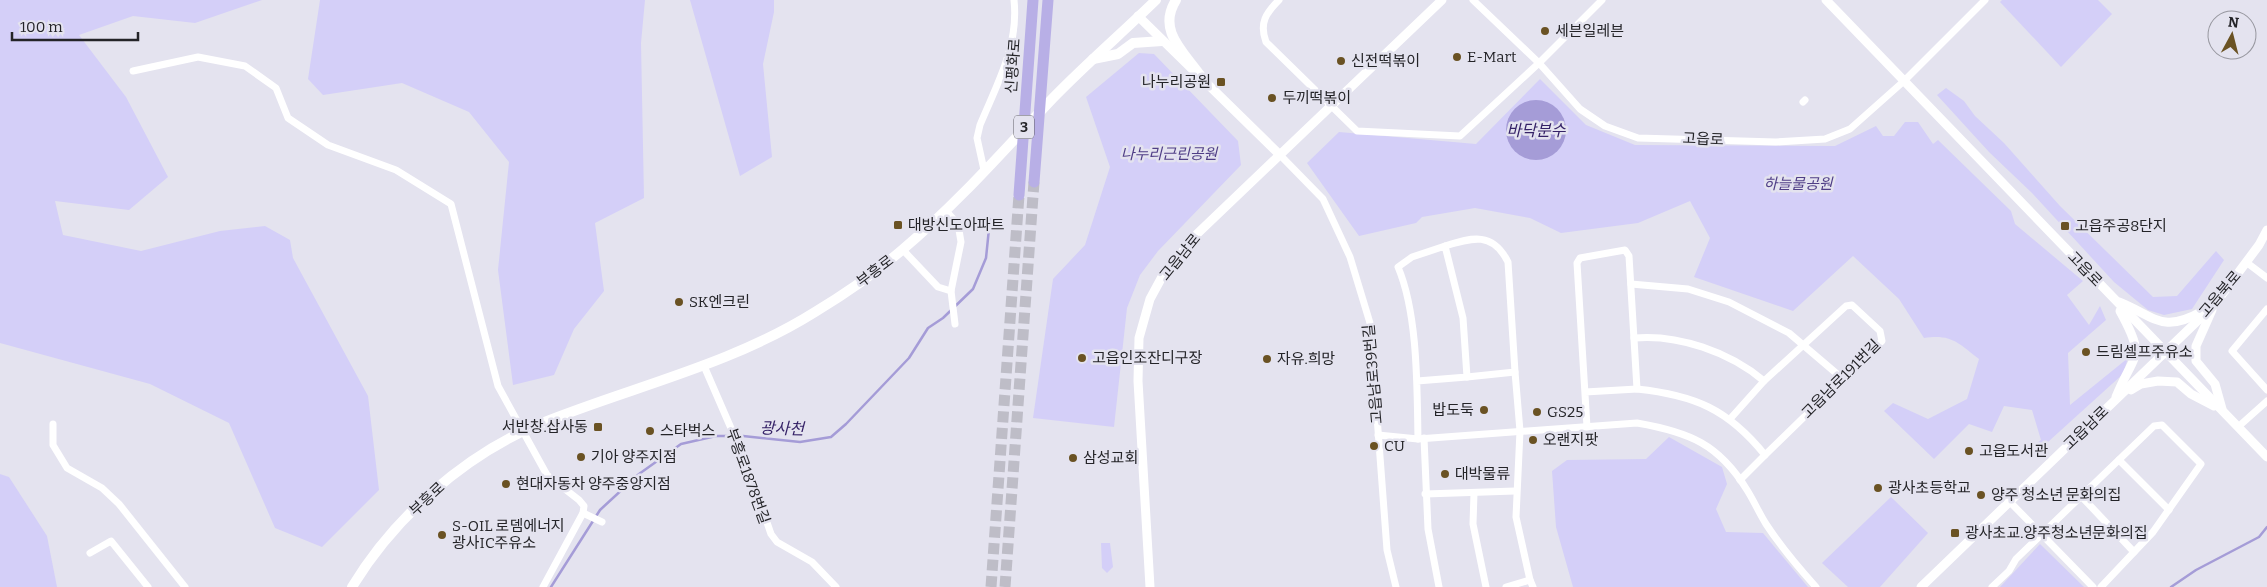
<svg xmlns="http://www.w3.org/2000/svg" width="2267" height="587" font-family="Bitter,'Noto Sans KR',serif">
  <rect width="100%" height="100%" fill="#e4e3ef"/>
  <!-- green -->
  <g fill="#d4cff8">
    <path d="M0 0H262L195 23 133 16 79 35 126 97 168 177 129 210 55 201 63 235 141 251 220 231 265 226 290 240 293 258 368 396 379 490 322 547 275 528 229 423 150 384 0 343Z"/>
    <path d="M320 0H645L641 43 644 198 595 223 604 291 574 329 554 375 513 385 498 270 509 162 469 112 402 83 323 95 308 79Z"/>
    <path d="M690 0H774V12L763 64 772 157 740 176Z"/>
    <path d="M2002 0H2098L2112 14 2061 67 2000 2Z"/>
    <path d="M1139 53 1154 54 1238 141 1241 165 1158 251 1140 275 1127 308 1114 427 1033 418 1053 279 1085 245 1110 167 1086 97Z"/>
    <path d="M1540 79 1586 125 1635 145 1835 146 1876 126 1883 136H1894L1905 122H1918L1933 144 1938 140 2011 211 2015 224 2083 281 2067 295 2089 325 2100 306 2106 320 2068 353 2070 405 2128 358 2123 374 2038 451 2034 445 2041 440 2032 410 2004 406 1992 432 1969 424 1934 459 1884 411 1893 403 1928 419 1967 399 1979 359C1958 343 1952 334 1924 338L1899 299 1853 256 1793 311 1694 277 1710 238 1690 201 1638 223 1561 233 1530 218 1475 208 1422 217 1416 223 1359 236 1307 163 1339 132 1476 144Z"/>
    <path d="M1946 88 1964 101 1975 116 2004 143 2060 206 2153 297 2177 296 2216 251 2224 260 2192 309 2164 315 2148 310 2114 282 2032 193 1989 152 1937 95Z"/>
    <path d="M1669 437 1722 467 1727 484 1716 509 1726 532 1763 533 1808 587H1573L1556 527 1552 471 1567 460 1646 459Z"/>
    <path d="M0 474 9 477 47 536 57 587H0Z"/>
    <path d="M1891 497 1928 533 1880 587H1848L1822 563Z"/>
    <path d="M1101 543H1110L1113 567 1107 573 1102 568Z"/>
    <path d="M2040 544 2084 587H2000Z"/>
  </g>
  <!-- water -->
  <circle fill="#a59cd7" cx="1536" cy="130" r="30"/>
  <g fill="none" stroke-linecap="round" stroke-linejoin="round">
    <!-- stream -->
    <g stroke="#a59cd7" stroke-width="2.5">
      <path d="M551 587 600 510 639 474 681 444 716 436H743L800 442 831 437 846 424 909 358 928 328 943 318 973 289 986 258 990 219"/>
      <path d="M2171 587 2196 570 2259 537 2267 527"/>
    </g>
    <!-- trunk-tunnel -->
    <g stroke="#bebdc7" stroke-width="11" stroke-dasharray="11 5.5" stroke-linecap="butt">
      <path d="M991 587 1019 195"/>
      <path d="M1005 587 1034 182"/>
    </g>
    <!-- minor -->
    <g stroke="#fff" stroke-width="7">
      <path d="M1279 0C1266 13 1259 23 1266 42L1357 131 1460 136 1539 63 1602 0"/>
      <path d="M1473 0 1539 63 1580 109 1605 126 1638 138 1776 142 1825 139 1850 129 1904 81 1985 0"/>
      <path d="M133 71 198 57 245 66 276 88 288 118 328 145 396 170 451 204 498 386 547 475 579 500 584 506 583 513 543 587"/>
      <path d="M1803 102 1805 100"/>
      <path d="M1280 155 1323 199 1350 257 1370 323 1387 550 1396 587"/>
      <path d="M984 170 977 138 980 125C997 84 1019 46 1014 0"/>
      <path d="M945 210 958 224 961 242 951 291 955 324"/>
      <path d="M1445 246C1473 237 1493 232 1508 262L1515 372 1467 377"/>
      <path d="M903 250 938 287 951 291"/>
      <path d="M2246 262 2267 278"/>
      <path d="M1631 284 1688 289 1729 302 1789 333 1843 379"/>
      <path d="M2267 309 2232 351 2267 390"/>
      <path d="M1634 338C1678 334 1730 352 1764 381"/>
      <path d="M704 366 747 465 771 534 777 542 812 562 836 587"/>
      <path d="M1515 372 1520 431 1516 517 1530 580"/>
      <path d="M1417 381 1467 377 1463 318 1445 246 1412 257 1398 267C1418 314 1417 388 1418 439"/>
      <path d="M1637 389C1694 395 1728 409 1765 455L1740 480"/>
      <path d="M1585 392 1637 389 1629 256 1625 250 1580 258 1577 263 1587 427"/>
      <path d="M1730 419 1764 381 1846 306 1852 305 1880 331 1882 341 1765 455"/>
      <path d="M53 424V445L67 468 102 488 119 504 185 587"/>
      <path d="M2238 427 2267 401"/>
      <path d="M1378 435 1418 439 1637 423C1689 432 1719 444 1747 490 1754 501 1759 513 1766 524 1781 547 1798 567 1816 587"/>
      <path d="M1424 438 1428 529 1439 587"/>
      <path d="M2119 460 2169 510"/>
      <path d="M1474 493 1473 524 1486 587"/>
      <path d="M1425 494 1515 491"/>
      <path d="M2081 496 2134 552"/>
      <path d="M2010 502 2093 587"/>
      <path d="M583 513 602 522"/>
      <path d="M90 553 111 541 148 587"/>
      <path d="M1506 587 1530 580 1533 587"/>
      <path d="M1992 587 2009 571 2016 559 2154 426 2162 425 2201 464 2153 532 2101 587"/>
    </g>
    <!-- tertiary -->
    <g stroke="#fff" stroke-width="9">
      <path d="M1826 0 2267 457"/>
      <path d="M1138 16 1280 155"/>
      <path d="M2119 302C2156 317 2162 334 2203 311"/>
      <path d="M2212 310 2196 346V361L2215 384 2222 409"/>
      <path d="M2131 390 2141 384 2158 381 2177 382 2191 394 2214 406"/>
      <path d="M2116 397C2134 352 2147 360 2120 311"/>
      <path d="M1150 587 1138 381 1139 338 1150 299 1163 275 1198 233 1442 0"/>
      <path d="M1921 587 2215 304 2259 245 2267 230"/>
    </g>
    <!-- secondary -->
    <g stroke="#fff" stroke-width="10">
      <path d="M1176 0C1157 30 1183 51 1200 75"/>
      <path d="M1093 59 1118 54 1133 43 1162 41"/>
      <path d="M352 587C394 518 462 457 537 425 630 387 729 366 815 312 845 294 875 273 902 250 957 204 1004 150 1053 98 1086 64 1122 33 1156 0"/>
    </g>
    <!-- trunk -->
    <g stroke="#b8afe6" stroke-width="11">
      <path d="M1034 182 1048 0"/>
      <path d="M1019 195 1033 0"/>
    </g>
  </g>
  <!-- markers -->
  <g fill="#6a5223" stroke="#e4e3ef" stroke-width="2">
    <circle cx="1545" cy="31" r="5"/>
    <circle cx="1457" cy="57" r="5"/>
    <circle cx="1341" cy="61" r="5"/>
    <rect x="1216" y="77" width="10" height="10" rx="2.5"/>
    <circle cx="1272" cy="98" r="5"/>
    <rect x="893" y="220" width="10" height="10" rx="2.5"/>
    <rect x="2060" y="221" width="10" height="10" rx="2.5"/>
    <circle cx="679" cy="302" r="5"/>
    <circle cx="2086" cy="352" r="5"/>
    <circle cx="1082" cy="358" r="5"/>
    <circle cx="1267" cy="359" r="5"/>
    <circle cx="1484" cy="410" r="5"/>
    <circle cx="1537" cy="412" r="5"/>
    <rect x="593" y="422" width="10" height="10" rx="2.5"/>
    <circle cx="650" cy="431" r="5"/>
    <circle cx="1533" cy="440" r="5"/>
    <circle cx="1374" cy="446" r="5"/>
    <circle cx="1969" cy="451" r="5"/>
    <circle cx="581" cy="457" r="5"/>
    <circle cx="1073" cy="458" r="5"/>
    <circle cx="1445" cy="474" r="5"/>
    <circle cx="506" cy="484" r="5"/>
    <circle cx="1878" cy="488" r="5"/>
    <circle cx="1981" cy="495" r="5"/>
    <rect x="1950" y="528" width="10" height="10" rx="2.5"/>
    <circle cx="442" cy="535" r="5"/>
  </g>
  <g text-anchor="middle" stroke-width="5" stroke-linejoin="round" paint-order="stroke">
    <!-- shield labels -->
    <rect fill="#e4e3ef" stroke="#5e5d64" stroke-width="1" x="1014" y="115.5" width="20" height="23" rx="4"/>
    <g font-size="14" font-weight="bold" fill="#242428">
      <text x="1024" y="132">3</text>
    </g>
    <!-- poi labels -->
    <g font-size="15" fill="#242428" stroke="#e4e3ef" text-anchor="start">
      <text x="1555" y="36">세븐일레븐</text>
      <text x="1467" y="62">E-Mart</text>
      <text x="1351" y="66">신전떡볶이</text>
      <text x="1211" y="87" text-anchor="end">나누리공원</text>
      <text x="1282" y="103">두끼떡볶이</text>
      <text x="908" y="230">대방신도아파트</text>
      <text x="2075" y="231">고읍주공8단지</text>
      <text x="689" y="307">SK엔크린</text>
      <text x="2096" y="357">드림셀프주유소</text>
      <text x="1092" y="363">고읍인조잔디구장</text>
      <text x="1277" y="364">자유.희망</text>
      <text x="1474" y="415" text-anchor="end">밥도둑</text>
      <text x="1547" y="417">GS25</text>
      <text x="588" y="432" text-anchor="end">서반창.삽사동</text>
      <text x="660" y="436">스타벅스</text>
      <text x="1543" y="445">오랜지팟</text>
      <text x="1384" y="451">CU</text>
      <text x="1979" y="456">고읍도서관</text>
      <text x="591" y="462">기아 양주지점</text>
      <text x="1083" y="463">삼성교회</text>
      <text x="1455" y="479">대박물류</text>
      <text x="516" y="489">현대자동차 양주중앙지점</text>
      <text x="1888" y="493">광사초등학교</text>
      <text x="1991" y="500">양주 청소년 문화의집</text>
      <text x="452" y="531">S-OIL 로뎀에너지<tspan x="452" dy="17">광사IC주유소</tspan></text>
      <text x="1965" y="538">광사초교.양주청소년문화의집</text>
    </g>
    <!-- street labels -->
    <g font-size="15" fill="#242428" stroke="#e4e3ef">
      <text transform="translate(1013 66) rotate(-86)" y="5">신평화로</text>
      <text transform="translate(1703 139) rotate(2)" y="5">고읍로</text>
      <text transform="translate(1180 257) rotate(-51)" y="5">고읍남로</text>
      <text transform="translate(2085 269) rotate(46)" y="5">고읍로</text>
      <text transform="translate(875 271) rotate(-37)" y="5">부흥로</text>
      <text transform="translate(2220 294) rotate(-50)" y="5">고읍북로</text>
      <text transform="translate(1373 374) rotate(-95)" y="5">고읍남로39번길</text>
      <text transform="translate(1841 379) rotate(-45)" y="5">고읍남로191번길</text>
      <text transform="translate(2086 428) rotate(-44)" y="5">고읍남로</text>
      <text transform="translate(748 476) rotate(70)" y="5">부흥로1878번길</text>
      <text transform="translate(427 499) rotate(-43)" y="5">부흥로</text>
    </g>
    <!-- park labels -->
    <g font-size="15" font-style="italic" fill="#4f3e86" stroke="#e4e3ef">
      <text x="1169" y="159">나누리근린공원</text>
      <text x="1798" y="189">하늘물공원</text>
    </g>
    <!-- water labels -->
    <g font-size="16" font-style="italic" fill="#352267" stroke="#e4e3ef">
      <text x="1536" y="136">바닥분수</text>
      <text transform="translate(782 428) rotate(1)" y="6">광사천</text>
    </g>
  </g>
  <!-- north arrow -->
  <g transform="translate(2232 35) rotate(7)"><circle r="24" fill="#e4e3ef" stroke="#97979f"/>
  <path d="M0-4L9 19L0 12L-9 19Z" fill="#6a5223"/>
  <text y="-8" font-size="14" font-weight="bold" text-anchor="middle" fill="#242428">N</text>
  </g>
  <!-- scale -->
  <path d="M12 32v8h126v-8" fill="none" stroke="#242428" stroke-width="2.5"/>
  <text x="20" y="32" font-size="15" fill="#242428" stroke="#e4e3ef" stroke-width="4" paint-order="stroke">100 m</text>
</svg>
